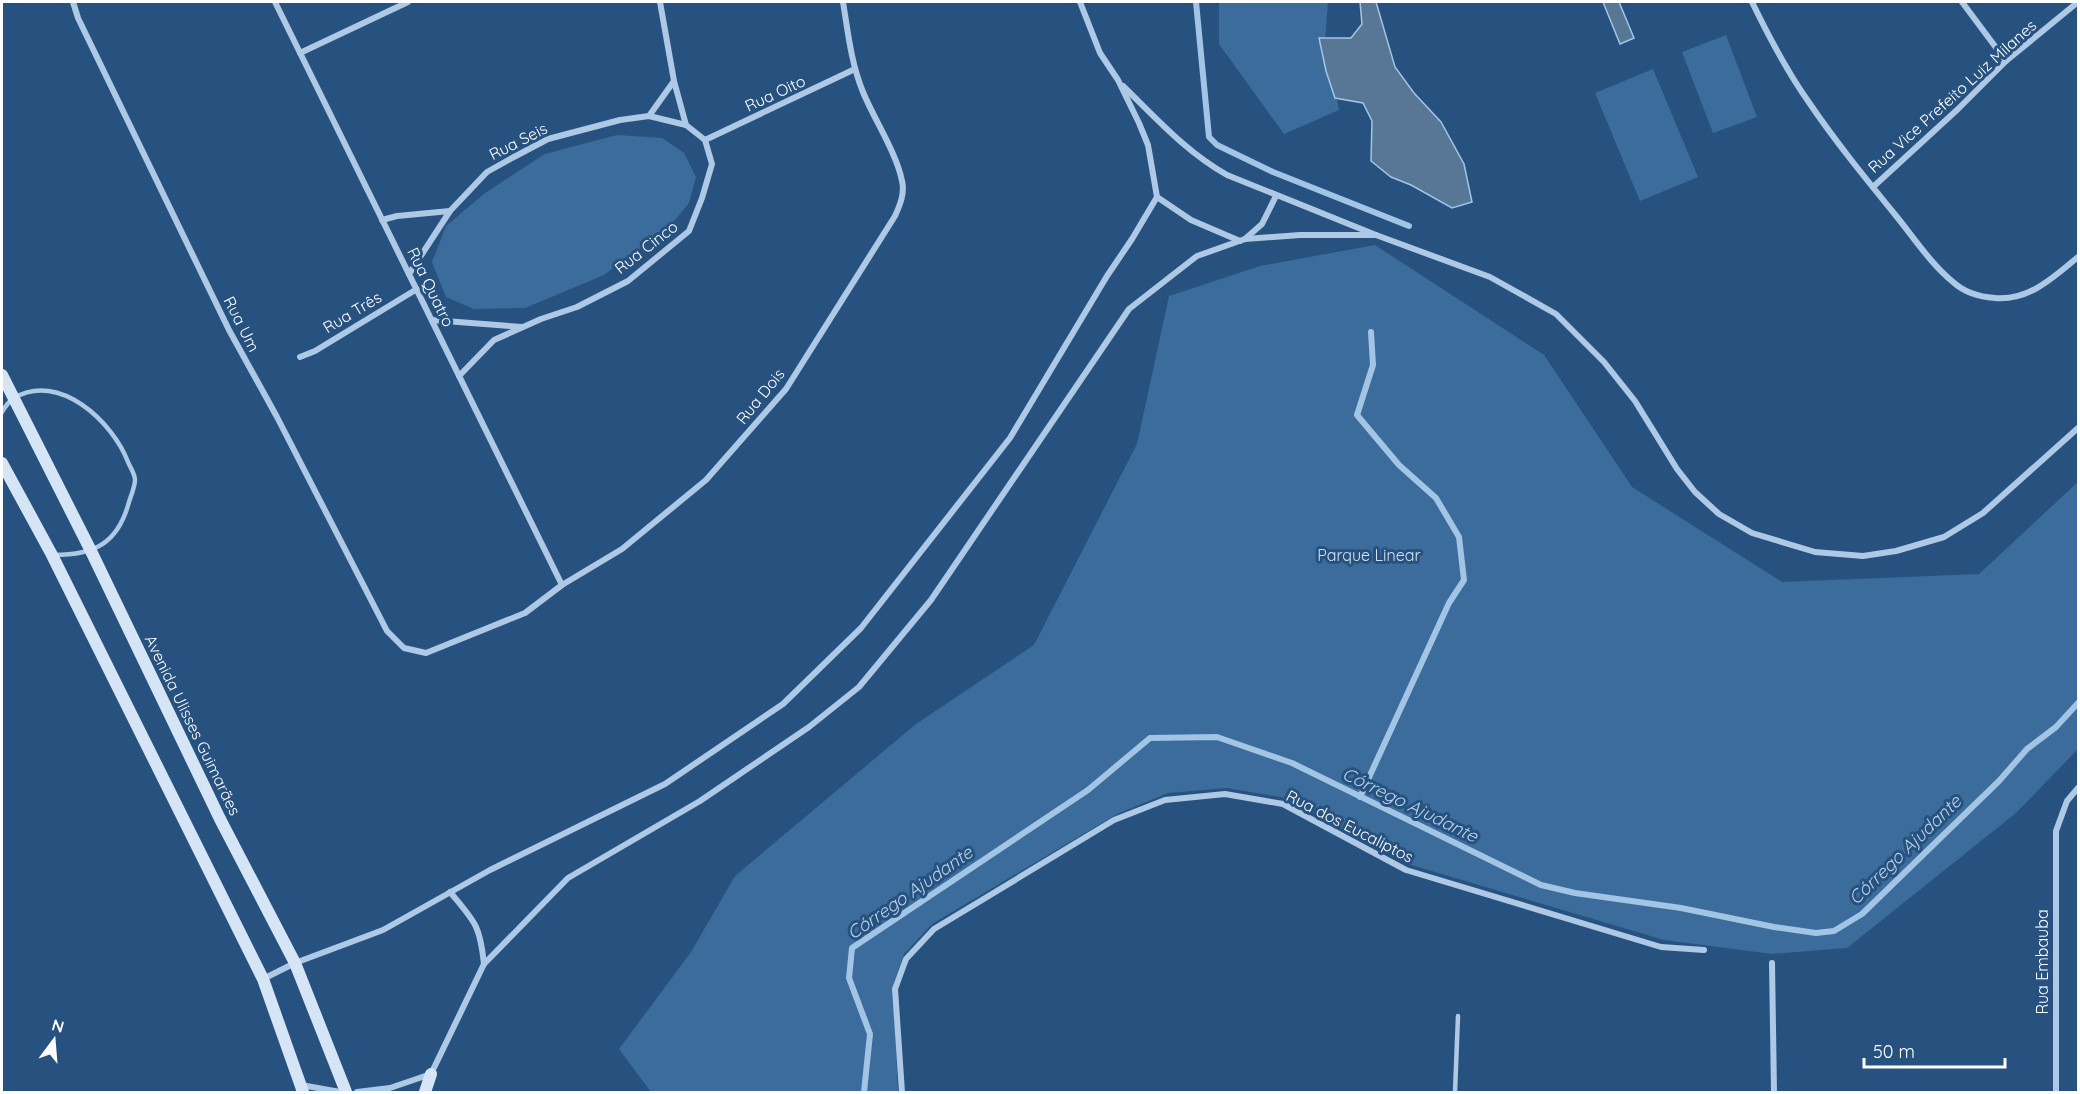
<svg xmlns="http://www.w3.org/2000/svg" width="2080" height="1094" font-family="Quicksand,sans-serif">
  <rect width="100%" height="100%" fill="#27527f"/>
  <!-- green -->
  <g fill="#3b6c9c">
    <path d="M1219 2H1328L1325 42 1339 110 1284 134 1219 44Z"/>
    <path d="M1726 35 1757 117 1713 133 1682 52Z"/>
    <path d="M1653 69 1698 177 1640 201 1595 93Z"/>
    <path d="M617 135 662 138 684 153 696 177 689 203 670 226 604 275 525 308 474 309 446 297 432 262 446 226 485 193 545 154Z"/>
    <path d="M1375 245 1544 355 1632 487 1782 582 1979 574 2078 482V749L2016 813 1847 948 1772 954 1664 940 1408 864 1286 798 1227 788 1168 793 1117 814 932 924 904 954 893 985 898 1092H651L619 1049 691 952 735 876 916 724 1034 645 1137 444 1169 296 1260 266Z"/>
  </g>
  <!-- water -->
  <g fill="#587797" stroke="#a2c5e6" stroke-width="1.5">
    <path d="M1360 2H1376L1395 67 1414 93 1441 122 1464 164 1472 202 1452 208 1411 185 1391 177 1371 161 1372 121 1363 103 1335 98 1326 71 1319 38H1351L1362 24Z"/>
    <path d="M1603 2H1619L1634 38 1620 44Z"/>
  </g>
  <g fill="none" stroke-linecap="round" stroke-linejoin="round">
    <!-- stream -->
    <g stroke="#a2c5e6" stroke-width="6">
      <path d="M1196 2 1209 137 1217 145 1273 172 1409 226"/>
      <path d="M1360 797 1449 603 1464 580 1459 537 1436 498 1399 465 1357 415 1373 365 1371 332"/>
      <path d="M864 1092 870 1034 849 978 852 948 1088 790 1150 738 1217 737 1292 763 1541 885 1575 893 1681 908 1774 927 1816 933 1834 931 1862 914 1999 781 2027 749 2056 727 2078 703"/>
    </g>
    <!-- lane -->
    <g stroke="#adc9e5" stroke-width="4.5">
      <path d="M2 412C5 407 9 401 14 398 59 371 113 422 128 462 130 467 135 474 135 480 135 486 131 496 129 502 118 543 95 555 54 555"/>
      <path d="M1455 1092 1458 1016"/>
    </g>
    <!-- street -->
    <g stroke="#adc9e5" stroke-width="6">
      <path d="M73 2 78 18 229 330 277 417 387 631 404 648 426 653 525 613 562 585 622 549 706 480 786 389 895 216C900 205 905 193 902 181 897 154 874 119 863 92 851 63 848 32 843 2"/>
      <path d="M275 2 562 585"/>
      <path d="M1752 2C1768 35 1786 70 1808 101 1835 141 1866 179 1897 217 1914 238 1931 264 1953 282 1964 292 1980 297 1995 298 2029 301 2054 277 2078 257"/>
      <path d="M1962 2 2006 61"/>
      <path d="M300 53 408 2"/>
      <path d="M1123 86C1156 118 1186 152 1227 175L1376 235 1490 277 1556 314 1604 362 1635 401 1677 469 1695 492 1719 514 1752 533 1815 552 1863 556 1896 551 1944 537 1983 513 2078 428"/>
      <path d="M649 116 674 81"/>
      <path d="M705 140 855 69"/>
      <path d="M1873 187 1958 109 2006 61 2078 2"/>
      <path d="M1157 197 1191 220 1240 241"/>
      <path d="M382 220 397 216 450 211"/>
      <path d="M1245 239 1262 224 1276 196"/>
      <path d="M409 274 450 211 487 172 512 158 548 139 620 120 649 116 686 125"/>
      <path d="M432 320 522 327"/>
      <path d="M300 357 315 351 417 289"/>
      <path d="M459 376 494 340 541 319 577 307 628 281 689 231 702 198 712 164 705 140 686 125 674 81 660 2"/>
      <path d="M450 892C475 922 480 925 484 964"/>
      <path d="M1772 963 1774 1092"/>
      <path d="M263 979 295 963 383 930 490 870 665 784 783 704 861 628 1010 438 1107 276 1132 239 1157 197 1148 145 1139 123 1118 80 1100 53 1080 2"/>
      <path d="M301 1085 340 1092"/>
      <path d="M357 1092 390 1088 431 1074 484 964 568 878 700 801 809 727 859 687 931 600 1129 309 1197 256 1245 239 1300 235H1376"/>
      <path d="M902 1092 895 989 906 959 934 929 1114 820 1165 800 1225 794 1283 804 1406 870 1661 947 1704 950"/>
      <path d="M2056 1092V831L2067 801 2078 788"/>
    </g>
    <!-- secondary -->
    <g stroke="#d6e5f5" stroke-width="12">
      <path d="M2 375 91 551 220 819 295 963 346 1092"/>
      <path d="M2 463 52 555 263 979 303 1092"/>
      <path d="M425 1092 431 1074"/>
    </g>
  </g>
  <g text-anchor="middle" stroke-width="6" stroke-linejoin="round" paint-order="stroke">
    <!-- street labels -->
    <g font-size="16" fill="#fff" stroke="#27527f">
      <text transform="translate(775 93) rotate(-25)" y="6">Rua Oito</text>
      <text transform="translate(1952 96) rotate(-42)" y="6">Rua Vice Prefeito Luiz Milanes</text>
      <text transform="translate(518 141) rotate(-27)" y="6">Rua Seis</text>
      <text transform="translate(646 247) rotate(-38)" y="6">Rua Cinco</text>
      <text transform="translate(431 287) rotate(64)" y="6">Rua Quatro</text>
      <text transform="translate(352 312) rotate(-31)" y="6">Rua Três</text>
      <text transform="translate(242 324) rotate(63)" y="6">Rua Um</text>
      <text transform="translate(760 396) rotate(-51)" y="6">Rua Dois</text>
      <text transform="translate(193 725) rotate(64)" y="6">Avenida Ulisses Guimarães</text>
      <text transform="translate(1350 826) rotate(27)" y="6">Rua dos Eucaliptos</text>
      <text transform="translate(2042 962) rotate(-90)" y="6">Rua Embauba</text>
    </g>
    <!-- park labels -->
    <g font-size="16" fill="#d0e2f4" stroke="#27527f">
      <text x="1369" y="561">Parque Linear</text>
    </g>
    <!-- water labels -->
    <g font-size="18" font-style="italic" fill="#b8d3ed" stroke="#27527f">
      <text transform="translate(1410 805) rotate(26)" y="6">Córrego Ajudante</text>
      <text transform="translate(1905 850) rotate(-44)" y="6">Córrego Ajudante</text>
      <text transform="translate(910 893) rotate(-35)" y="6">Córrego Ajudante</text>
    </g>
  </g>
  <!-- border -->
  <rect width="2080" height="1094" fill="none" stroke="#ffffff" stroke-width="6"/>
  <!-- north arrow -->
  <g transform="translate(54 1040) rotate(16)" stroke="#27527f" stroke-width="4.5" paint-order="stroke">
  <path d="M0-4.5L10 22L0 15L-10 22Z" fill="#ffffff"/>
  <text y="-9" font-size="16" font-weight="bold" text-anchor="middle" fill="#ffffff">N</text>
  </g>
  <!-- scale -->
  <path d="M1864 1058v9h141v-9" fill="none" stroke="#ffffff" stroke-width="3"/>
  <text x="1873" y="1058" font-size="18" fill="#ffffff" stroke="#27527f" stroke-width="4.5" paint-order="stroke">50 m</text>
</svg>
